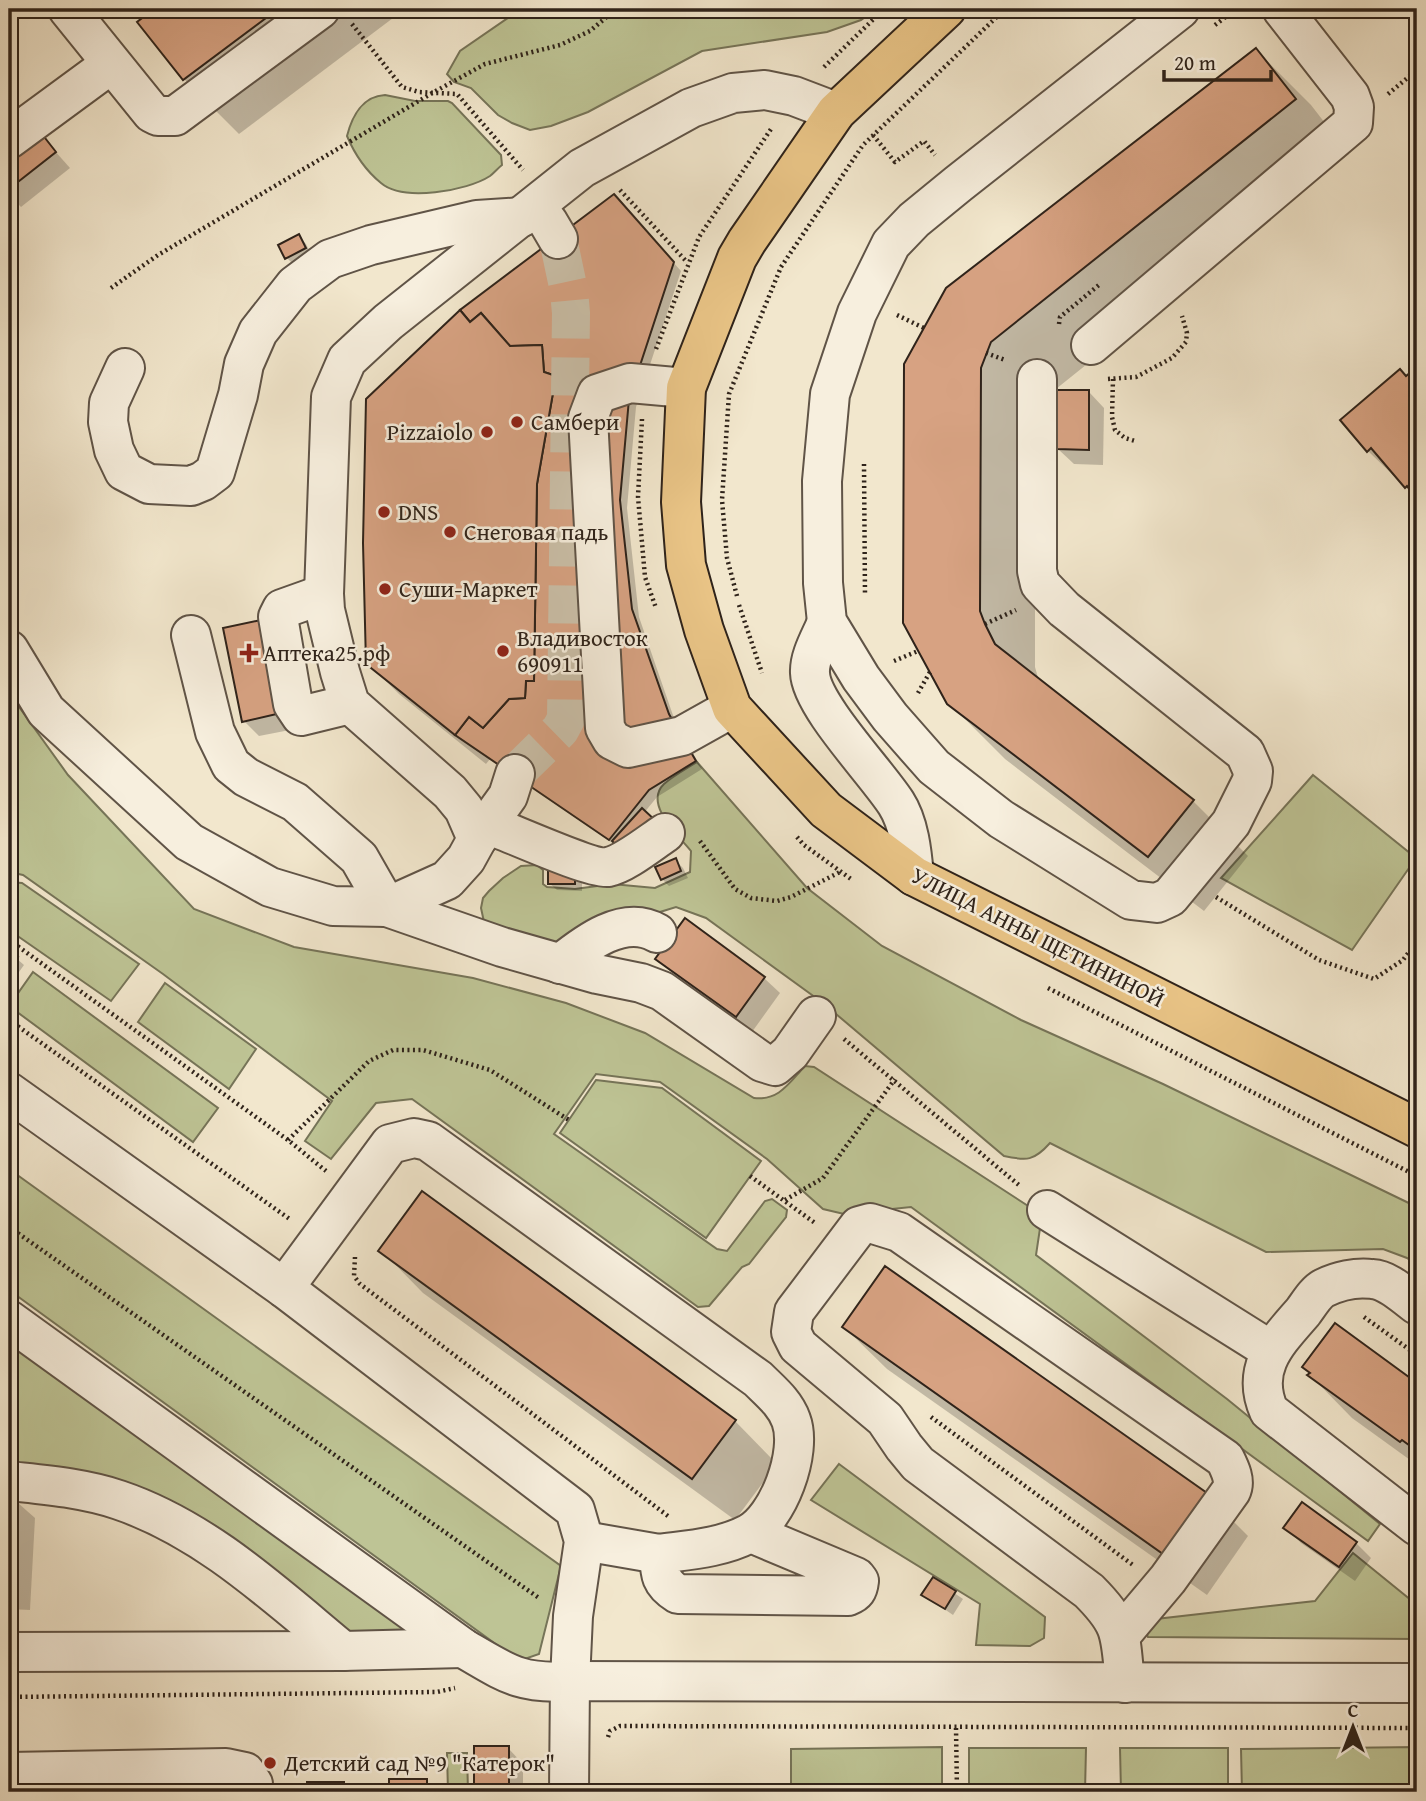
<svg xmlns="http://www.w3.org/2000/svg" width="1426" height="1801" font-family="'Gentium Book Plus',serif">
  <rect width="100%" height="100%" fill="#f2e7cd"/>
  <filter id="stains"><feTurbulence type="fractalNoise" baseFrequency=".00286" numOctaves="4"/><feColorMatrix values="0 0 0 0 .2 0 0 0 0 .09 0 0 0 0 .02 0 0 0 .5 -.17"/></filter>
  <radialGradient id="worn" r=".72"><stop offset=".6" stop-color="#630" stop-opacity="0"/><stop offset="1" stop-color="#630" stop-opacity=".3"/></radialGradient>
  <!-- green -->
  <g fill="#bec495" stroke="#767458" stroke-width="2">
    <path d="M521 9H876L861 20 827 32 702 51 588 112 551 126 530 130 512 123 498 115 471 88 454 82 447 74 460 51Z"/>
    <path d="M385 95 415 101H448L452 103 501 155 502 165C498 168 494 173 490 176 467 191 403 202 381 183 365 170 355 155 347 136 352 116 363 96 385 95Z"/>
    <path d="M9 693 68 775 194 909 294 947 473 978 566 1003 645 1033 754 1098C779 1101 789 1083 805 1066L814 1067 1042 1215 1036 1255 1227 1399 1380 1524 1368 1541 911 1207 844 1214 823 1209 767 1159 660 1082 596 1074 554 1134 717 1249 727 1251 765 1201 772 1199 787 1210 786 1217 749 1264 742 1267 709 1306 698 1307 412 1099 376 1103 331 1159 305 1141 332 1101 163 974 23 875 9 872Z"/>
    <path d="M697 762 807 888 882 946 1021 1020 1163 1084 1417 1207V1265L1407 1258 1383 1249 1266 1252 1050 1143C1034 1161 1027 1161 1004 1156L823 1003 706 918 676 907 660 912 623 943 572 955 484 922 481 908 483 898 489 891 503 878 521 866 537 865 543 870V884L547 887 575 889 612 884 655 888 690 872 691 851C679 836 643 804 664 784 673 776 686 769 697 762Z"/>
    <path d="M1313 775 1416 858 1352 950 1221 878Z"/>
    <path d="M9 882 22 883 139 964 111 1001 9 930Z"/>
    <path d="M33 972 218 1108 193 1142 9 1006Z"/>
    <path d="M165 983 256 1049 229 1089 138 1022Z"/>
    <path d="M596 1080 662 1088 761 1161 706 1238 560 1133Z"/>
    <path d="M9 1169 561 1566 539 1654 519 1661 9 1290Z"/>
    <path d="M9 1340 417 1633 346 1636 251 1556 9 1466Z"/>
    <path d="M839 1464 1045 1617 1044 1638 1030 1646 976 1645 980 1604 811 1500Z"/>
    <path d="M1353 1553 1417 1605V1639L1148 1637 1146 1632 1156 1619 1315 1601Z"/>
    <path d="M942 1747V1792H803L791 1785V1749Z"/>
    <path d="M1417 1747V1792H1242L1241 1749Z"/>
    <path d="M969 1748H1086L1085 1792H969Z"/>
    <path d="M1120 1748H1228V1792H1121Z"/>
    <path d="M447 1753H467L468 1792H448Z"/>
  </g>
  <!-- shadow -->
  <g fill="#0003" fill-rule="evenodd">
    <path d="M157 9H405L239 134 184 79 139 22Z"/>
    <path d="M1256 50 1311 105 1349 154 1046 397 1035 424V667L1039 681 1193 801 1248 856 1204 911 1005 759 949 703 906 364Z"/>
    <path d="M38 132 70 168 21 207 9 195V154Z"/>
    <path d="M621 204 681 271 636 407 627 508 639 617 676 724 702 769 657 797 617 846 490 759 486 764 399 694 368 663Z"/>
    <path d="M299 236 306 244 312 256 294 265 287 258Z"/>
    <path d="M1417 369V498L1368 451 1407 378Z"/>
    <path d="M1089 392 1104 408 1103 465 1074 464 1058 449Z"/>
    <path d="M261 622 276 637 295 729 259 736 244 721 225 629ZM263 637H267L284 722H281Z"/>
    <path d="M675 860 683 868 688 878 669 886 662 879Z"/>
    <path d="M582 875V891L557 890 549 883Z"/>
    <path d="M9 952 24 965 9 986Z"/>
    <path d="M657 959 764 978 780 993 752 1032 673 974Z"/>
    <path d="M381 1250 735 1421 777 1464 735 1520 423 1293Z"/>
    <path d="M1335 1326 1417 1385V1465L1352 1418 1310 1375Z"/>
    <path d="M844 1327 1206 1494 1248 1536 1207 1595 887 1369Z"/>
    <path d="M9 1495 35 1518 30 1610 9 1609Z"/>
    <path d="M1286 1528 1356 1543 1371 1558 1355 1581 1301 1543Z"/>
    <path d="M934 1579 963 1599 953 1615 924 1595Z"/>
    <path d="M476 1748H508L523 1764V1792H476Z"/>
    <path d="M390 1781H426L438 1792H390Z"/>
    <path d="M162 1782 172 1792H85V1790Z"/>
    <path d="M308 1784H343L352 1792H308Z"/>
  </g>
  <!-- building -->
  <g fill="#d7a282" stroke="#2f231a" stroke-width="2">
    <path d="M154 9H278L183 80 137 22Z"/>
    <path d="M1256 48 1296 99 991 342 981 368 980 611 985 624 995 644 1194 800 1148 857 947 704 903 623 904 364 946 288Z"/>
    <path d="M38 129 56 152 9 189V152Z"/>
    <path d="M614 194 674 262 629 399 620 500 632 609 669 714 696 761 649 790 609 840 455 735 469 717 483 728 509 699 525 698 526 681H534L537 484 556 376 544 372 542 345 510 346 481 313 470 322 460 310Z"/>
    <path d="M299 234 306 248 285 259 278 245Z"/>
    <path d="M460 310 470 322 481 313 510 346 542 345 544 372 556 376 537 484 534 681H526L525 698 509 699 483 728 469 717 455 735 366 664 363 543 366 399Z"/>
    <path d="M1417 367V498L1407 486 1405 488 1371 448 1367 452 1340 420 1400 369 1406 376Z"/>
    <path d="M1057 390H1089V450L1057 449Z"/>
    <path d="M261 620 281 713 242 722 223 628Z"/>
    <path d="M642 808 657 822 627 855 612 841Z"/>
    <path d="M676 858 681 871 661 880 655 867Z"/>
    <path d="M548 865 575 866V884H548Z"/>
    <path d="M685 918 765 977 736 1017 655 959Z"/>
    <path d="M9 950 18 957 9 969Z"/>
    <path d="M422 1191 736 1420 692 1479 378 1251Z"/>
    <path d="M885 1266 1207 1493 1163 1554 842 1327Z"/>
    <path d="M1335 1323 1417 1383V1451L1402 1440 1400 1442 1307 1375 1310 1373 1302 1367Z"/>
    <path d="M9 1493H12L9 1556Z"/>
    <path d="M1302 1502 1357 1542 1339 1567 1283 1528Z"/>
    <path d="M933 1577 956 1591 945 1609 921 1595Z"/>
    <rect x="474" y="1746" width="35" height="46"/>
    <rect x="389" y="1779" width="38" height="13"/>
    <path d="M163 1781V1792H83V1788Z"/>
    <rect x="307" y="1782" width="37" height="10"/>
  </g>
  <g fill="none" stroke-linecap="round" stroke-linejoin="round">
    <!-- minor-tunnel -->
    <path stroke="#cbc0a9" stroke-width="38" stroke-dasharray="38 19" stroke-linecap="butt" d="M515 774 560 730 566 719 571 313 569 291 558 239"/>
    <defs>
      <g id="minor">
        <path d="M68 9 152 113 158 116H175L320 9"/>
        <path d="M9 139 111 64"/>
        <path d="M535 206 548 222 558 239"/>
        <path d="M1091 345 1353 123 1354 107 1350 96 1282 9"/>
        <path d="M125 368 109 403 108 422 114 450 124 471 149 484 191 486 203 481 215 472 238 395 244 364 258 332 295 285 330 259 371 245 477 220 522 217"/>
        <path d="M1037 379V571L1040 584 1064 609 1245 753 1253 771 1252 781 1231 823 1170 897 1157 903 1131 900 1001 819 934 767 890 717 861 678 827 622 823 583 822 481 830 394 857 313 891 244 914 220 958 184 1180 9"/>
        <path d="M686 388 630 383 597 394 588 418 605 728 612 740 628 748 682 736 732 708"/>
        <path d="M324 594 282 609 278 617 293 704 301 716 350 704"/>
        <path d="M827 622C821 637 809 656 810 673 811 705 876 772 896 803 909 823 912 852 914 876"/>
        <path d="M191 635 215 732 231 765 246 777 295 802 359 858 387 907"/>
        <path d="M9 650 46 711 189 842 270 887 333 906 387 907 502 947 597 974 641 983 662 991 762 1062 775 1066 790 1053 816 1016"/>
        <path d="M489 825C509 832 592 870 608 867 624 864 650 843 665 833"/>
        <path d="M477 839 508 796 515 774"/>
        <path d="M387 907 447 880 466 859 477 839 464 809 450 792 350 704 340 672 325 610 324 594 331 397 347 360 388 322 582 168 691 108 733 93 765 90 794 96 836 112"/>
        <path d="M560 964C586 943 624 914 657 933"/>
        <path d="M9 1092 284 1288 575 1510 584 1541 573 1616 570 1681C519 1685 505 1672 463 1648L9 1320"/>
        <path d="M1047 1210 1270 1350"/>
        <path d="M284 1288 390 1144 414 1138 428 1141 758 1379C771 1392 785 1403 791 1420 803 1452 778 1519 748 1534 721 1548 688 1550 659 1554 660 1574 660 1583 678 1594L848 1596C856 1593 858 1590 859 1581L856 1577 751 1533"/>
        <path d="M1417 1305C1403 1295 1389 1280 1372 1279 1356 1277 1338 1281 1324 1288 1316 1292 1309 1304 1303 1312 1277 1342 1250 1368 1269 1411L1417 1526"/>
        <path d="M9 1481C45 1485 84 1488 119 1500 205 1529 274 1594 343 1651"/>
        <path d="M584 1541 659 1554"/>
        <path d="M1120 1636 1168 1579 1231 1491C1236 1481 1230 1469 1225 1459L899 1232 870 1223 859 1226 794 1312 791 1332 798 1346 885 1419 904 1447 918 1464 1089 1591C1124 1626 1120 1635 1125 1683"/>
        <path d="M9 1652 343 1651 463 1648"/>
        <path d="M9 1772 226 1768 245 1772 253 1784V1792"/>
        <path d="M569 1792 570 1681 1417 1683"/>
      </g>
      <path id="major" d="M946 9 836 112 747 241 737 258 686 388 681 502 686 565 704 630 732 708 826 810 914 876 1417 1128"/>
    </defs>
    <!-- minor casing -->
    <use href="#minor" stroke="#605447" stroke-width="42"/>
    <!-- major casing -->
    <use href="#major" stroke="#2f231a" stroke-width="42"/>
    <!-- path -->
    <g stroke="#2f231a" stroke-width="4.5" stroke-dasharray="2 3.5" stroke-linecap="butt">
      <path d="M1414 9 1417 12"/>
      <path d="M352 24 402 87 419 92 457 94 523 170"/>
      <path d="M1215 25 1236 9"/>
      <path d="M824 67 884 9"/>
      <path d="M1388 94 1417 70"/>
      <path d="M873 135 895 162 924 141 935 155"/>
      <path d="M620 190 687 262"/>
      <path d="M111 288 158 255 434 92 485 64 560 45 590 31 616 9"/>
      <path d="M897 315 924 328"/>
      <path d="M1059 324 1060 317 1099 285"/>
      <path d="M656 349 699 237 771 129"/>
      <path d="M986 353 1005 360"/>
      <path d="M1108 379 1136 377 1172 358 1186 342 1187 333 1182 316"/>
      <path d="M1113 379 1112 417 1115 430 1125 438 1135 441"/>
      <path d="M642 419 638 497 645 577 656 608"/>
      <path d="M864 464 865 596"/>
      <path d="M737 596 727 558 722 500 729 394 781 267 863 145 1005 9"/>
      <path d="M739 605 762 673"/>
      <path d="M985 624 1016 610"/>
      <path d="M894 661 918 651"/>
      <path d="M918 693 930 672"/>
      <path d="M797 837 804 845 851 879"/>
      <path d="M700 841 735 889 751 898 777 901 791 897 840 872"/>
      <path d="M1216 897 1319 960 1374 979 1403 960 1417 941"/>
      <path d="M9 940 288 1140 326 1171"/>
      <path d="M1048 988 1417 1176"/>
      <path d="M9 1020 291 1220"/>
      <path d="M844 1039 1020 1186"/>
      <path d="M288 1140 369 1061 393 1050H423L490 1070 569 1120"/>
      <path d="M750 1176 815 1223"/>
      <path d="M785 1200 823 1178 895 1079"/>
      <path d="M9 1227 539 1598"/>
      <path d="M355 1257 354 1276 360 1284 668 1516"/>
      <path d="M1364 1317 1417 1355"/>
      <path d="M931 1417 1133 1565"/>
      <path d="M9 1697 437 1692 455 1688"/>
      <path d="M956 1728 957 1792"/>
      <path d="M608 1737 610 1731 620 1726 1417 1728"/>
    </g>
    <!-- minor -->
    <use href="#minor" stroke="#f7efde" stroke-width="38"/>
    <!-- major -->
    <use href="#major" stroke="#e9c486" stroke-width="38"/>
  </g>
  <!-- markers -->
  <g fill="#8f2418" stroke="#f7efde" stroke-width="2.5">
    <circle cx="517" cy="422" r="7"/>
    <circle cx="487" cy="432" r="7"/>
    <circle cx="384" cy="512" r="7"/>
    <circle cx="450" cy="532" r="7"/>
    <circle cx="385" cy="589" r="7"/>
    <circle cx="503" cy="651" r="7"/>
    <path d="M245.5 642.5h7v7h7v7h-7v7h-7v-7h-7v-7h7z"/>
    <circle cx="270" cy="1763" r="7"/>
  </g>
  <g text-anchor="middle" stroke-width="5" stroke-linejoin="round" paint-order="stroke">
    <!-- poi labels -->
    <g font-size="23" fill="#2f231a" stroke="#f7efde" text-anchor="start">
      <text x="531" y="430">Самбери</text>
      <text x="473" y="440" text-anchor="end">Pizzaiolo</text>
      <text x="398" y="520">DNS</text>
      <text x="464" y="540">Снеговая падь</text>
      <text x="399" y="597">Суши-Маркет</text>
      <text x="517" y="646">Владивосток<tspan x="517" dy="26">690911</tspan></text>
      <text x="263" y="661">Аптека25.рф</text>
      <text x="284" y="1771">Детский сад №9 "Катерок"</text>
    </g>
    <!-- street labels -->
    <g font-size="23" fill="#2f231a" stroke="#f7efde">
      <text transform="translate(1038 937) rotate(27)" y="8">УЛИЦА АННЫ ЩЕТИНИНОЙ</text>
    </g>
  </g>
  <!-- margin -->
  <rect width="1426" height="1801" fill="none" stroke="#f2e7cd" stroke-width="35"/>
  <rect x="10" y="10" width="1405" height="1780" fill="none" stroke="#2f231a" stroke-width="3.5"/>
  <rect x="18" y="18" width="1391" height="1766" fill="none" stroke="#2f231a" stroke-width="2"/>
  <!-- north arrow -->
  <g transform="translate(1353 1727)" stroke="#f7efde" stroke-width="5" paint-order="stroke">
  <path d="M0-5L12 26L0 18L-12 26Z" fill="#2f231a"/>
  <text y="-10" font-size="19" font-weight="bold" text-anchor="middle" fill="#2f231a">С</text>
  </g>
  <!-- scale -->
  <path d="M1164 70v10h107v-10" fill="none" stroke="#2f231a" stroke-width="3.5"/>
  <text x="1174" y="70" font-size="21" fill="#2f231a" stroke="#f7efde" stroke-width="5" paint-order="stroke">20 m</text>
  <rect width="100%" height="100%" filter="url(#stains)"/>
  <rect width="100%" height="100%" fill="url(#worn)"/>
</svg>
